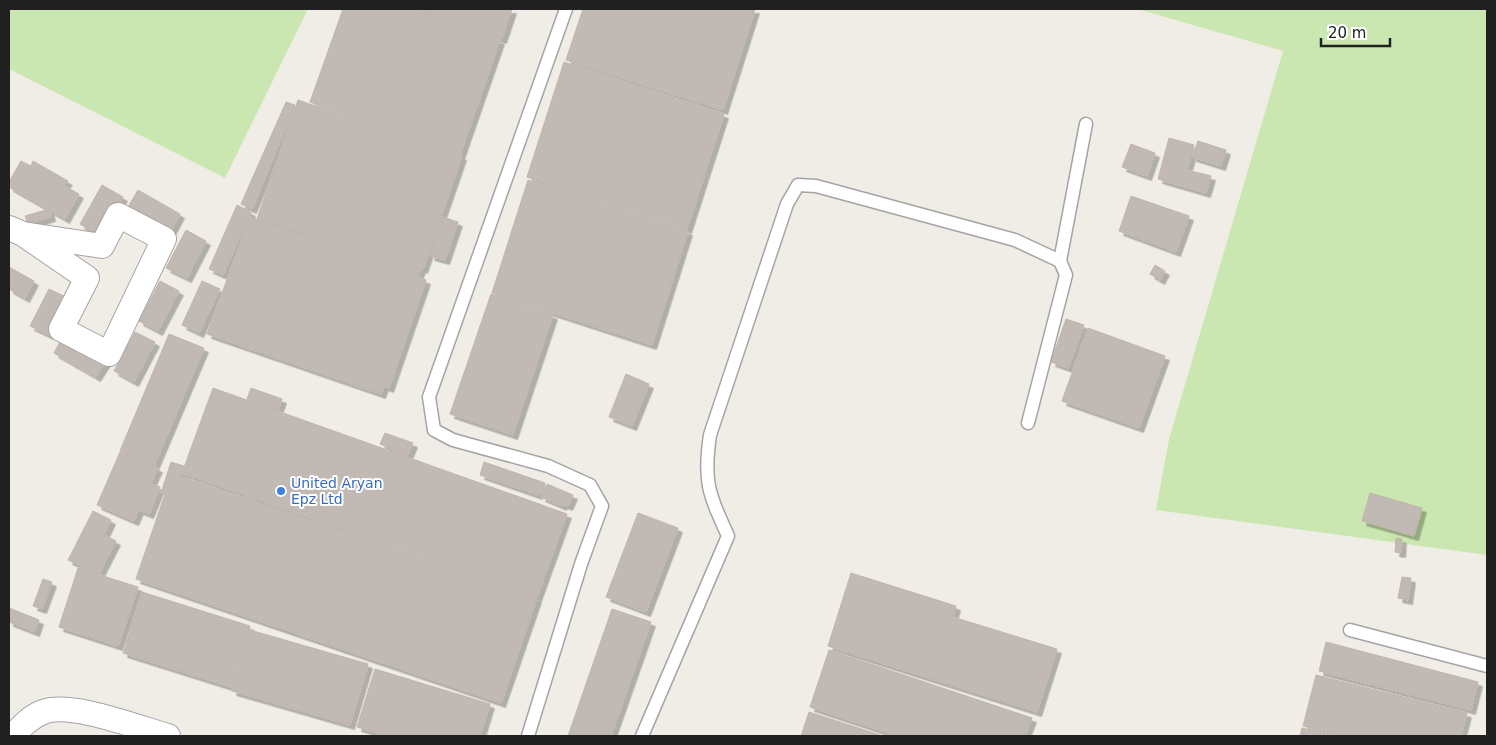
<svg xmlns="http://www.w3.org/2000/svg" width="1496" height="745" font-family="'DejaVu Sans',sans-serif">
  <defs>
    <filter id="shadow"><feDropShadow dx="4.5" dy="4.5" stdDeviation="0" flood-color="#0004"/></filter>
  </defs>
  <rect width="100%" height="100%" fill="#f0ede7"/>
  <!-- grass -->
  <g fill="#cbe7b1">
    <path d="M9 9H308L225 178 9 69Z"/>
    <path d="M1137 9H1487V555L1156 510 1169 439 1283 51Z"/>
  </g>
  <!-- building -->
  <g fill="#c1b9b4" stroke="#c1b5aa" filter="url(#shadow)">
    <path d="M343 9H411L500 40 460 155 310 102Z"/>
    <path d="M413 9H512L502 39Z"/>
    <path d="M583 9H755L723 110 566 60Z"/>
    <path d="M564 62 724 114 687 229 527 177Z"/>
    <path d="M298 100 462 156 423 269 421 268 419 274 257 219Z"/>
    <path d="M286 102 295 105 252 209 241 204Z"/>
    <path d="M1169 138 1194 145 1187 170 1211 176 1206 193 1158 179Z"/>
    <path d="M1198 141 1226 150 1221 166 1192 157Z"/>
    <path d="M1131 144 1155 153 1147 176 1122 167Z"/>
    <path d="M21 161 31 166 33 161 68 181 64 186 79 194 65 219 9 187V182Z"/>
    <path d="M528 180 688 231 652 345 492 293Z"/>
    <path d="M102 185 123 197 100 236 80 224Z"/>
    <path d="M138 190 180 214 171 231 128 207Z"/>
    <path d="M1131 196 1189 216 1176 252 1119 231Z"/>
    <path d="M237 205 251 212 223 275 209 269Z"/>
    <path d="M49 209 51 217 28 224 25 216Z"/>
    <path d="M250 217 419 275 418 277 426 280 389 388 384 386 381 394 207 334Z"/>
    <path d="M443 217 458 222 445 260 430 256Z"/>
    <path d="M186 230 206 241 187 278 166 268Z"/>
    <path d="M1155 265 1165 271 1160 280 1150 274Z"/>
    <path d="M9 267 34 281 25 298 9 289Z"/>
    <path d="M160 281 179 291 158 331 139 321Z"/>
    <path d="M202 281 220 289 199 333 182 325Z"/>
    <path d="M49 289 68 298 49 335 30 326Z"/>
    <path d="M491 294 553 315 513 435 450 414Z"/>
    <path d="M1066 319 1084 325 1068 368 1051 362Z"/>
    <path d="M1088 328 1165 356 1139 428 1062 401Z"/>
    <path d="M135 332 155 342 134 382 114 371Z"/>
    <path d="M169 334 204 348 154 466 120 451Z"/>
    <path d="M63 336 107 360 96 377 54 353Z"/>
    <path d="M626 374 649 384 632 426 609 417Z"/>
    <path d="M213 388 567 514 537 597 182 473Z"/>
    <path d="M251 388 282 399 278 410 247 399Z"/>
    <path d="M385 433 413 443 408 455 380 444Z"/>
    <path d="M120 452 158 468 151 483 160 487 149 514 139 510 134 521 97 505Z"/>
    <path d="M171 462 184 466 180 476 537 598 501 703 136 579 165 494 161 493Z"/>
    <path d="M484 462 545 483 542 493H539L538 495 480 475Z"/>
    <path d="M547 484 573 495 568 506 563 504 562 506 541 497Z"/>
    <path d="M1370 493 1422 508 1414 536 1362 521Z"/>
    <path d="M93 511 111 520 104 535 116 541 99 574 68 560Z"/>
    <path d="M638 513 678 528 646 612 606 597Z"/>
    <path d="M1396 538 1402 539 1401 553 1395 552Z"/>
    <path d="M78 568 138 587 118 646 59 627Z"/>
    <path d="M851 573 956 606 953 617 1057 649 1037 712 828 646Z"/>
    <path d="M1402 577 1411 578 1408 600 1398 598Z"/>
    <path d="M43 579 52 582 42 609 33 606Z"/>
    <path d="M142 592 250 626 231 687 123 653Z"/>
    <path d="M9 608 39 620 35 632 9 622Z"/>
    <path d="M612 609 651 622 611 736H568Z"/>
    <path d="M250 630 368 664 350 725 232 691Z"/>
    <path d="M1326 642 1478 682 1471 710 1319 671Z"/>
    <path d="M829 650 1032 718 1025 736H898L810 707Z"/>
    <path d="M375 669 490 704 480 736H388L357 727Z"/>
    <path d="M1316 675 1467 713 1461 736H1342L1303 726Z"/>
    <path d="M809 712 883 736H801Z"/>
    <path d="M1302 728 1333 736H1300Z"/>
  </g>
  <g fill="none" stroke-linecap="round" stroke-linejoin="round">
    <defs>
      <g id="lane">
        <path d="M1060 261 1086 124"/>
        <path d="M1350 630 1487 666"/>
        <path d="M528 736 581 564 602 506 590 485 548 466 453 440 434 430 429 397 566 9"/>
        <path d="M642 736 728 536C709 494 703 482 710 435L787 204 798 185 816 186 1015 240 1060 261 1066 275 1028 423"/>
      </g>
      <g id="street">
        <path d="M9 228 23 234 87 278 61 329 109 354 164 239 118 215 102 246 23 234"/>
        <path d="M13 736C22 726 30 717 43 712 70 701 139 728 168 736"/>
      </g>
    </defs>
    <!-- lane casing -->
    <use href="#lane" stroke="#a4a4a4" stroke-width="15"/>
    <!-- street casing -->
    <use href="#street" stroke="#a4a4a4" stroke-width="26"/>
    <!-- lane -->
    <use href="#lane" stroke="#fff" stroke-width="12"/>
    <!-- street -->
    <use href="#street" stroke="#fff" stroke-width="24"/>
  </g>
  <!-- markers -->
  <circle fill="#3f7fe0" stroke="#fff" stroke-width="2" cx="281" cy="491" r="5"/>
  <g text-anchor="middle" stroke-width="4" stroke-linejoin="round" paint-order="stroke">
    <!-- shop labels -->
    <g font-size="14" fill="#366cbe" stroke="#fff" text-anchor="start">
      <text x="291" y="488">United Aryan<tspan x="291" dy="16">Epz Ltd</tspan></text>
    </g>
  </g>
  <!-- border -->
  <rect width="1496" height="745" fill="none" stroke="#202020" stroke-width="20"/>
  <!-- scale -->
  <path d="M1321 38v8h69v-8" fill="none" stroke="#202020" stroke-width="2.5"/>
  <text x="1328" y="38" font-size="15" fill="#202020" stroke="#ffffff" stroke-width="4" paint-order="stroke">20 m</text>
</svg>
